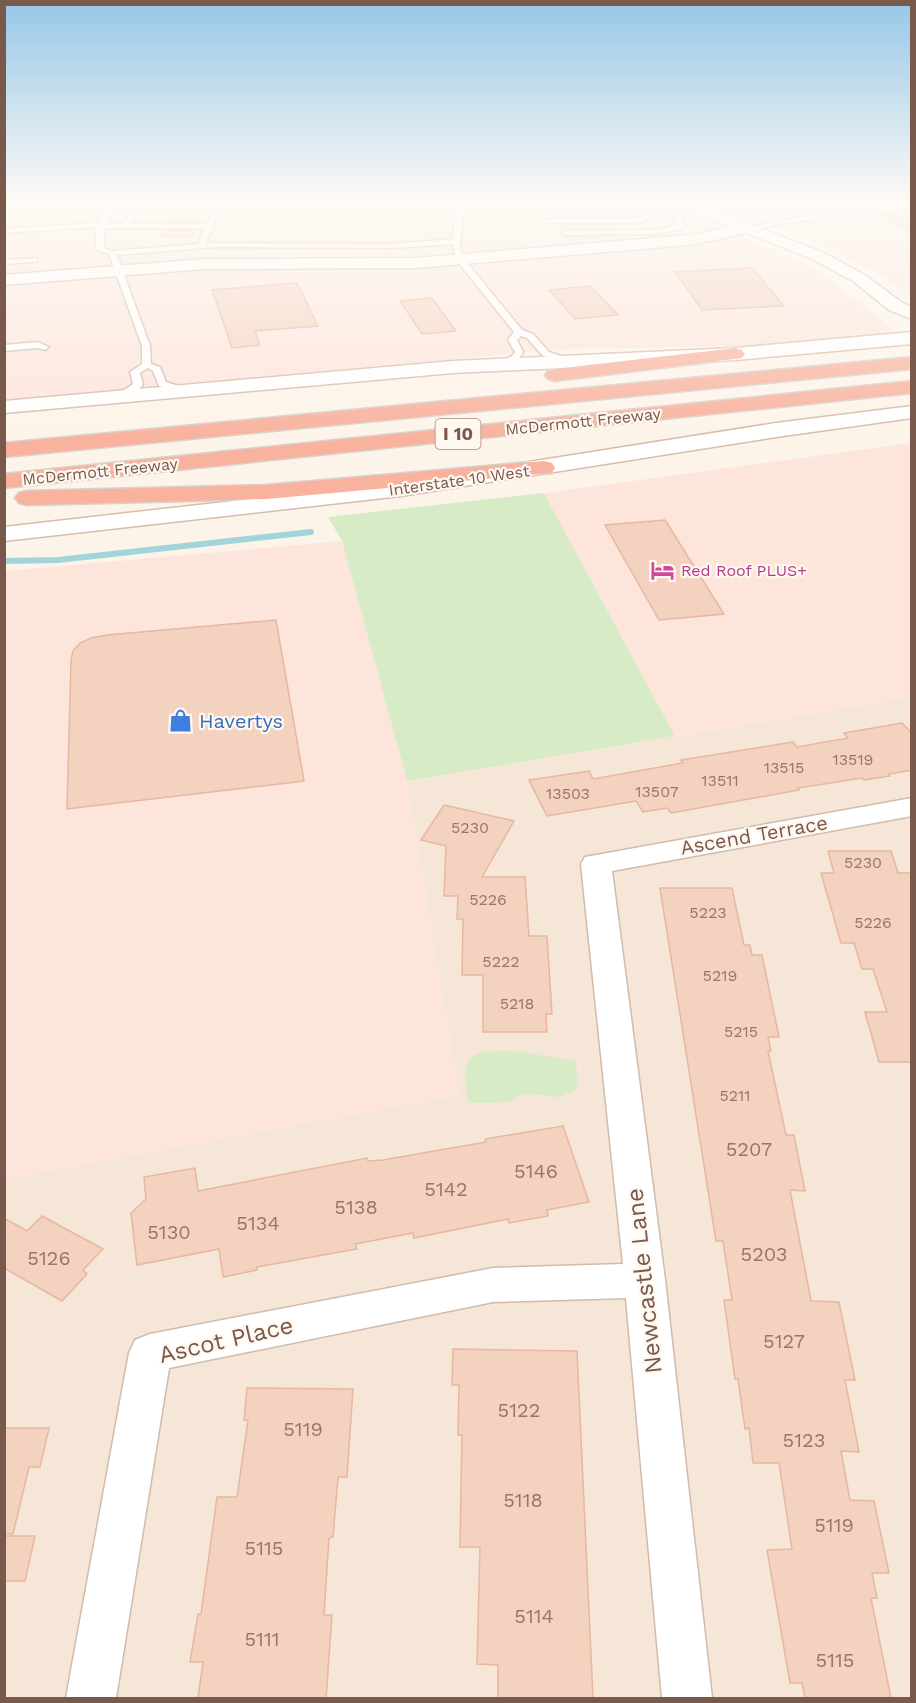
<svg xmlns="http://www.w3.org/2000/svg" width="916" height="1703" font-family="'Work Sans',sans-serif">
  <rect width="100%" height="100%" fill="#fdf4e9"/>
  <!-- residential -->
  <path fill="#f5e6d7" d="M911 697V1698H5V1179L459 1095 407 781Z"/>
  <!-- commercial -->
  <g fill="#fde5dc">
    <path d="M5 201H662L689 215 815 268 897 332 739 346 565 349 5 400Z"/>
    <path d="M702 201H911V297L878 273 824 247Z"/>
    <path d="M911 443V697L675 736 544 493Z"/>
    <path d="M342 541 407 781 459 1095 5 1179V571Z"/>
  </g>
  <!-- green -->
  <g fill="#d7ecc6">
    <path d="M544 493 675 736 407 781 342 541 328 517Z"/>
    <path d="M514 1051 576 1061 578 1088 560 1097 530 1094 518 1096 508 1102 471 1103 468 1100C460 1052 471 1051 514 1051Z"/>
  </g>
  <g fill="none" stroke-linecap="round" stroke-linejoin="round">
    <!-- stream -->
    <path stroke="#a2d4da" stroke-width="6" d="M4 561 58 560 311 532"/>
  </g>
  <!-- building -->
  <g fill="#f3d2bf" stroke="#e7b79f" stroke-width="1.5">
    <path d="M853 201H912V203L866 208Z"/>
    <path d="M175 210H204L198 222H168Z"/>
    <path d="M912 211V233L878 215Z"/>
    <path d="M164 230H194L191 236H160Z"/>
    <path d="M752 268 784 306 702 310 675 272Z"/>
    <path d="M297 283 318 326 255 331 260 345 232 348 212 290Z"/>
    <path d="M590 286 618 315 575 319 549 290Z"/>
    <path d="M432 298 456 331 422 334 400 301Z"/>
    <path d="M665 520 724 614 659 620 605 525Z"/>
    <path d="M276 620 304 781 67 809 71 660 73 651 80 643 91 638 107 635Z"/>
    <path d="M902 723 912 733V770L889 774 890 776 864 780 862 778 798 788 799 790 671 813 667 808 643 812 636 801 547 816 529 780 589 771 593 779 683 763 681 760 793 742 797 747 848 738 844 733Z"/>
    <path d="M444 805 514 821 482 877H525L529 936H547L552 1014H546L547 1032H483V975H462L463 919H457L458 896H444L446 846 421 840Z"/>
    <path d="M828 851H891L898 873H912V1062H879L865 1012H887L873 969H862L854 943H841L821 873H834Z"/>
    <path d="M660 888H732L744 945H750L752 955H762L779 1037H768L771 1051H768L786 1135H794L805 1191 790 1190 811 1301 839 1302 855 1380H845L859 1452 841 1451 850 1500 874 1501 889 1573H872L877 1598H871L891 1698H805L802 1683H790L767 1550 792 1549 779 1463H753L749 1428 745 1429 738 1379H735L724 1300H732L723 1241H716Z"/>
    <path d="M563 1126 589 1202 547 1210 548 1216 509 1223 508 1219 414 1238 413 1233 355 1244 357 1249 257 1267V1270L223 1277 219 1249 137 1265 131 1213 146 1199 144 1177 195 1168 198 1191 367 1158 368 1161 383 1160 486 1142 485 1139Z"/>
    <path d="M42 1216 103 1249 83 1270 87 1274 62 1301 4 1268V1218L27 1231Z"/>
    <path d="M453 1349 577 1351 593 1698H498V1665L477 1664 480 1547H460L462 1435H458L459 1385H452Z"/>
    <path d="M247 1388 353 1389 347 1477H338L333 1537 329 1538 324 1615H332L326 1698H198L203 1662H190L198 1614H201L217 1497H237L248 1420H244Z"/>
    <path d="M4 1428H49L40 1467H29L13 1534 4 1533Z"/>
    <path d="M4 1536H35L25 1581H4Z"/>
  </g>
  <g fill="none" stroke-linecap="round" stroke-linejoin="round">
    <defs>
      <g id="lane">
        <path d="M112 201H120L105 223 123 224 138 203 222 204 206 243 393 244 453 239 456 201H464L460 248 464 259 522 330 533 334 549 352 573 360 568 363 543 356 527 338 521 336 517 340 523 352C519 361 510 367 500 366V362L512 356 515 352 508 340 514 332 457 261 453 244 393 248 215 247 117 255 150 346 151 364 160 367 166 382 191 390 186 393 159 386 153 371 148 368 140 373 143 384C139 392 127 399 118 398V394L133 384 130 372 142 364V346L109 254 96 249V227L4 233V229L98 223ZM140 207 214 208 207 224H130ZM104 228H205L198 244 113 251 104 248Z"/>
        <path d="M651 201H659L683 218 685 228 656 234 565 235 561 233 565 231 656 230 678 225 677 221Z"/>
        <path d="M912 205V209L793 222 746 231 742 229 793 218Z"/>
        <path d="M529 207 632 208 650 215 644 222 633 223H547L544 219H633L641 216 631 212 526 211Z"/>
        <path d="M37 258V262H34L4 264V260Z"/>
        <path d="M38 342 49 347 45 350 38 348 4 351V345Z"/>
      </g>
      <g id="street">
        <path d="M671 201H691L824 253 865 275 901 302 912 307V319L889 310 853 281 812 259 747 233 689 245 415 268 204 269 4 285V275L204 259 415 258 689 235 732 227 673 204Z"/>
        <path d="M912 798V816L612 871 665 1280 712 1698H662L626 1298 493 1302 169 1368 116 1698H66L129 1353 135 1340 150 1334 493 1268 623 1264 581 864 585 857Z"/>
      </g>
      <g id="secondary">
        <path d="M912 332V344L735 360 453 373 4 413V401L453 361 735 348Z"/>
        <path d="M912 406V418L776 437 401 496 4 541V527L401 482 776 423Z"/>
      </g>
      <g id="highway">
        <path d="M735 348 742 350 745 354 742 358 555 381 548 379 545 375 548 371 555 369Z"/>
        <path d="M912 357V369L4 457V443Z"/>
        <path d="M912 381V393L4 488V474Z"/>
        <path d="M544 461 552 463 555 468 552 473 267 499 27 505 19 503 15 498 19 493 27 491 267 485Z"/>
      </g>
    </defs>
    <!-- lane casing -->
    <use href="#lane" stroke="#d0bbad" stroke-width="3"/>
    <!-- street casing -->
    <use href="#street" stroke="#d0bbad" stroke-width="3"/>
    <!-- secondary casing -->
    <use href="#secondary" stroke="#d6bdad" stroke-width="3"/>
    <!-- highway casing -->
    <use href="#highway" stroke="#d9d1cd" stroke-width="3"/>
    <!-- lane -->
    <use href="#lane" fill="#fff" fill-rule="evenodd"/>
    <!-- street -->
    <use href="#street" fill="#fff" fill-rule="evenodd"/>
    <!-- secondary -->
    <use href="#secondary" fill="#fff" fill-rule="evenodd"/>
    <!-- highway -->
    <use href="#highway" fill="#f8b29e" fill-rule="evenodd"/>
  </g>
  <!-- sky -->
  <linearGradient id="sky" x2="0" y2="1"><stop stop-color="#96c7e8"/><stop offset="0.46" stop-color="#fefaf5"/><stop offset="1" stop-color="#fefaf5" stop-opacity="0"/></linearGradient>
  <rect width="916" height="439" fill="url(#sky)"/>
  <!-- icons -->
  <defs>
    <symbol id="hotel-bare" viewBox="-9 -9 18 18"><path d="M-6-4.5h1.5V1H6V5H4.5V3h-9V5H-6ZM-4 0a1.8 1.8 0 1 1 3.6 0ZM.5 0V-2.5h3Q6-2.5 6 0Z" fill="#d1479c" stroke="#fff8f0" stroke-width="2.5" paint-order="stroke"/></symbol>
    <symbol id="shop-bare" viewBox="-9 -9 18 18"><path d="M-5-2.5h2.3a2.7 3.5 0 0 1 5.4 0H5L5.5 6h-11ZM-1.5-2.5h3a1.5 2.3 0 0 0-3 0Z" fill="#3f7fe0" stroke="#fff8f0" stroke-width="2.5" paint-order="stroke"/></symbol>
  </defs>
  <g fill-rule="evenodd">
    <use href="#hotel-bare" x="646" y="554" width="33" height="33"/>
    <use href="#shop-bare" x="164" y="704" width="33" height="33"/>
  </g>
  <g text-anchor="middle" stroke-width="4.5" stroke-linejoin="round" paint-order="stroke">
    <!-- far-street labels -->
    <g font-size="16" fill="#79594b" stroke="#fff8f0">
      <text transform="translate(583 421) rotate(-6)" y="6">McDermott Freeway</text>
      <text transform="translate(100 471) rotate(-6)" y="6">McDermott Freeway</text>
      <text transform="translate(459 480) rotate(-8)" y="6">Interstate 10 West</text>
    </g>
    <!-- far-hotel labels -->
    <g font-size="16" fill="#b23c85" stroke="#fff8f0" text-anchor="start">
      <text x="681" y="576">Red Roof PLUS+</text>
    </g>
    <!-- number labels -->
    <g font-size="16" fill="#987768">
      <text x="853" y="765">13519</text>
      <text x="784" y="773">13515</text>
      <text x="720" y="786">13511</text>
      <text x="657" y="797">13507</text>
      <text x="568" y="799">13503</text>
      <text x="470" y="833">5230</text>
      <text x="863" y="868">5230</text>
      <text x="488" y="905">5226</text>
      <text x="708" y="918">5223</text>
      <text x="873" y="928">5226</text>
      <text x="501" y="967">5222</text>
      <text x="720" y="981">5219</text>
      <text x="517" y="1009">5218</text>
      <text x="741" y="1037">5215</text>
      <text x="735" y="1101">5211</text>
    </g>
    <!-- shield labels -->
    <rect fill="#fff8f0" stroke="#a1897c" stroke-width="1.5" x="435.5" y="419" width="45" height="30" rx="4.5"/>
    <g font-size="18" font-weight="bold" fill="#79594b">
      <text x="458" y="440">I 10</text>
    </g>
    <!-- shop labels -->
    <g font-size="20" fill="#366cbe" stroke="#fff8f0" text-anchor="start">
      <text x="199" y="728">Havertys</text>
    </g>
    <!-- street labels -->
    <g font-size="20" fill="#79594b" stroke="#fff8f0">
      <text transform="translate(754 835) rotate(-10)" y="7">Ascend Terrace</text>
    </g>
    <!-- near-number labels -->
    <g font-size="20" fill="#987768">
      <text x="749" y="1156">5207</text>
      <text x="536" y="1178">5146</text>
      <text x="446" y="1196">5142</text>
      <text x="356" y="1214">5138</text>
      <text x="258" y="1230">5134</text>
      <text x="169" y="1239">5130</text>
      <text x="764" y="1261">5203</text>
      <text x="49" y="1265">5126</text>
      <text x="784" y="1348">5127</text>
      <text x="519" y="1417">5122</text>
      <text x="303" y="1436">5119</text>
      <text x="804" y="1447">5123</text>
      <text x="523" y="1507">5118</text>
      <text x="834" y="1532">5119</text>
      <text x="264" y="1555">5115</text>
      <text x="534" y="1623">5114</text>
      <text x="262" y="1646">5111</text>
      <text x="835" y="1667">5115</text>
    </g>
    <!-- near-street labels -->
    <g font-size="24" fill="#79594b" stroke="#fff8f0">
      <text transform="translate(644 1281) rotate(-96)" y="8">Newcastle Lane</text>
      <text transform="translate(226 1340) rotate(-13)" y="8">Ascot Place</text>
    </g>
  </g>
  <!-- border -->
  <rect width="916" height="1703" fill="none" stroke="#79594b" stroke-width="12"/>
</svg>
